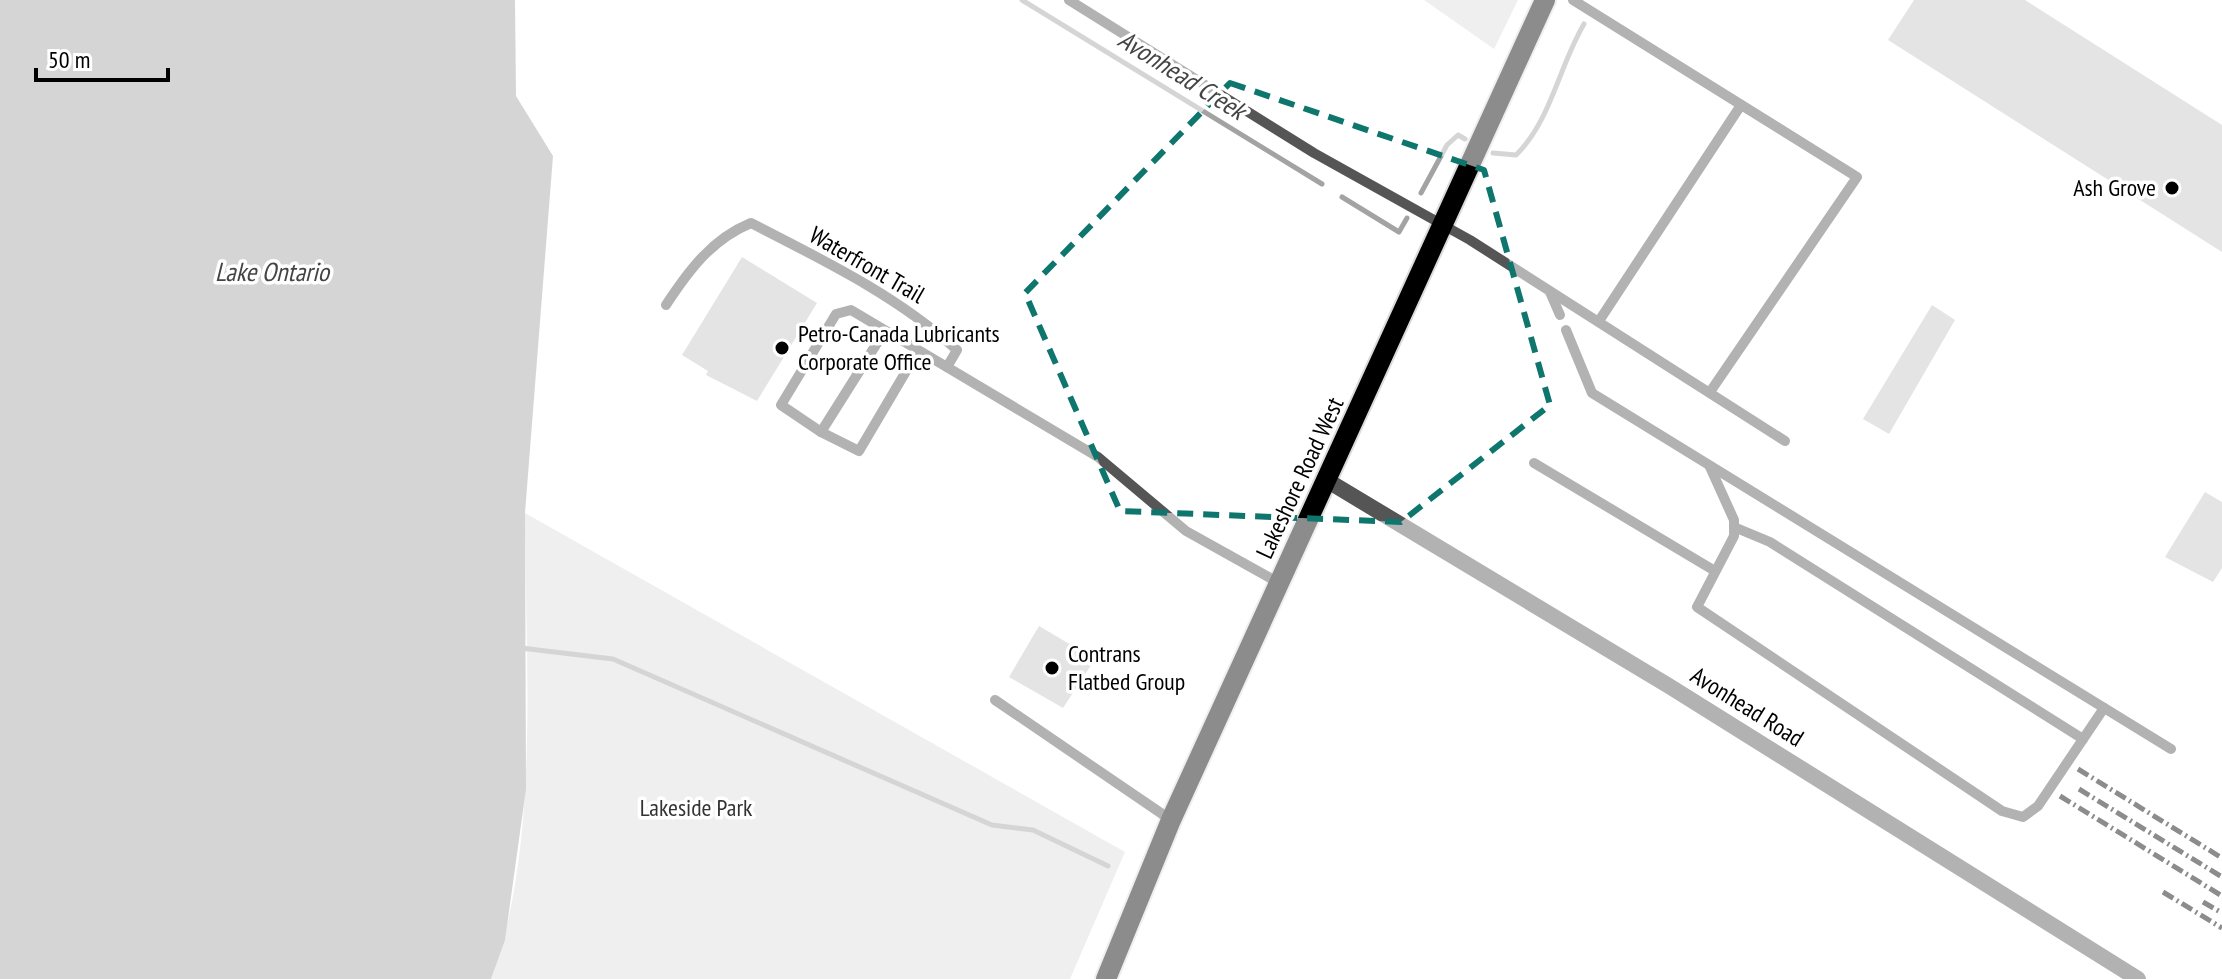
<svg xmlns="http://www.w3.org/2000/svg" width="2222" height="979" font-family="'PT Sans Narrow',sans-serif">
  <rect width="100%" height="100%" fill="#fff"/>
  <!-- green -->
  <g fill="#dcdcdc">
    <path d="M1424 0H1518L1494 49Z"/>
    <path d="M525 513 1125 852 1070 979H491C541 843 525 659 525 513Z"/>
  </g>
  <!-- water -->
  <path fill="#a3a3a3" d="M0 0H515L516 96 553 156 525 513 526 789 505 940 491 979H0Z"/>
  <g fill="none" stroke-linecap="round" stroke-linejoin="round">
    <!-- stream -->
    <g stroke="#a3a3a3" stroke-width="5">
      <path d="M1022 0 1322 184"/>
      <path d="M1493 153 1516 155C1551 121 1559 66 1584 24"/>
      <path d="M1421 193 1447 145 1458 135 1465 139"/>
      <path d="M1342 197 1399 232 1407 218"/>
      <path d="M521 648 613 659 992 825 1033 830 1108 866"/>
    </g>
  </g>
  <!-- building -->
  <g fill="#c4c4c4">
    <path d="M1914 0H2025L2222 125V252L1888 40Z"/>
    <path d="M742 257 817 303 757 401 706 375 708 371 682 355Z"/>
    <path d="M1932 305 1955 320 1889 434 1863 419Z"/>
    <path d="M2205 492 2222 502V568L2213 582 2165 557Z"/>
    <path d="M1039 626 1095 659 1063 708 1009 677Z"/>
  </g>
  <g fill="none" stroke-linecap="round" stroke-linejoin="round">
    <defs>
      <path id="primary" d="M1106 979 1171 820 1545 0"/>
    </defs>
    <!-- primary casing -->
    <use href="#primary" stroke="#dbdbdb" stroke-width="24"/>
    <!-- lane -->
    <g stroke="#555" stroke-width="10">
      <path d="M1069 0 1314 153 1470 240 1785 441"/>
      <path d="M1573 0 1857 177 1710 392"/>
      <path d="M1550 292 1560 315"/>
      <path d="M666 305C689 270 712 239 751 223 823 260 896 295 957 350L947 367"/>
      <path d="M1599 321 1741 105"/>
      <path d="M1566 330 1592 393 2171 749"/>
      <path d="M884 332 821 432 859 451 918 351"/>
      <path d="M821 432 781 405 836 314 851 310 1098 457 1186 531 1281 584"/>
      <path d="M1534 463 1715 571"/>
      <path d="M1710 467 1734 520V536L1697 607 2002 811 2023 817 2038 806 2104 708"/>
      <path d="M1734 527 1770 542 2083 739"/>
      <path d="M995 700 1171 820"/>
    </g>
    <!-- street -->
    <path stroke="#555" stroke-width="16" d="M1328 481 1669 686 2138 979"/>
    <!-- primary -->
    <use href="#primary" stroke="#000" stroke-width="20"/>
    <!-- rail -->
    <g stroke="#000" stroke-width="5" stroke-dasharray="12 4 2 4" stroke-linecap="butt">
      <path d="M2078 769 2222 858"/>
      <path d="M2079 789 2222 877"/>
      <path d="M2060 796 2222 896"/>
      <path d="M2163 892 2222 928"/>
      <path d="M2203 902 2222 913"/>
    </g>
  </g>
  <!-- marked area -->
  <path d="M0 0H2222V979H0ZM1230 83 1484 170 1550 405 1401 522 1120 511 1025 293Z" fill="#fff" fill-opacity=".55" fill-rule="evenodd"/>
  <path fill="none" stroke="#0f766e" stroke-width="6" stroke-dasharray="16 10" stroke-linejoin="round" d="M1230 83 1484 170 1550 405 1401 522 1120 511 1025 293Z"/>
  <!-- markers -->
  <g fill="#000" stroke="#fff" stroke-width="3">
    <circle cx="2172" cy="188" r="8"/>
    <circle cx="782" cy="348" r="8"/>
    <circle cx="1052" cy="668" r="8"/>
  </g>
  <g text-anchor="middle" stroke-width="7" stroke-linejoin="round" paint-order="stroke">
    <!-- poi labels -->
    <g font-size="24" fill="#000" stroke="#fff" text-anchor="start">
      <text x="2156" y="196" text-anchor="end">Ash Grove</text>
      <text x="798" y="342">Petro-Canada Lubricants<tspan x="798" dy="28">Corporate Office</tspan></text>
      <text x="1068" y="662">Contrans<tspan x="1068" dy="28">Flatbed Group</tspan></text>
    </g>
    <!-- street labels -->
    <g font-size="24" fill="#000" stroke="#fff">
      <text transform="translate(867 265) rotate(30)" y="8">Waterfront Trail</text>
      <text transform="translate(1300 478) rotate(-65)" y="8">Lakeshore Road West</text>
      <text transform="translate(1747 707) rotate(32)" y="8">Avonhead Road</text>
    </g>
    <!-- park labels -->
    <g font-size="24" fill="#333" stroke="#fff">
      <text x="696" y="816">Lakeside Park</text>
    </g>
    <!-- water labels -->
    <g font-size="26" font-style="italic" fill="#444" stroke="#fff">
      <text transform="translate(1182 75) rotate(32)" y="9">Avonhead Creek</text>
      <text x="272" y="281">Lake Ontario</text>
    </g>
  </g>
  <!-- scale -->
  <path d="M36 68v12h132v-12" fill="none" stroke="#000000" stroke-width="4"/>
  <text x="48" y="68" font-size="24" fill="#000000" stroke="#ffffff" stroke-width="6" paint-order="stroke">50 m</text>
</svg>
